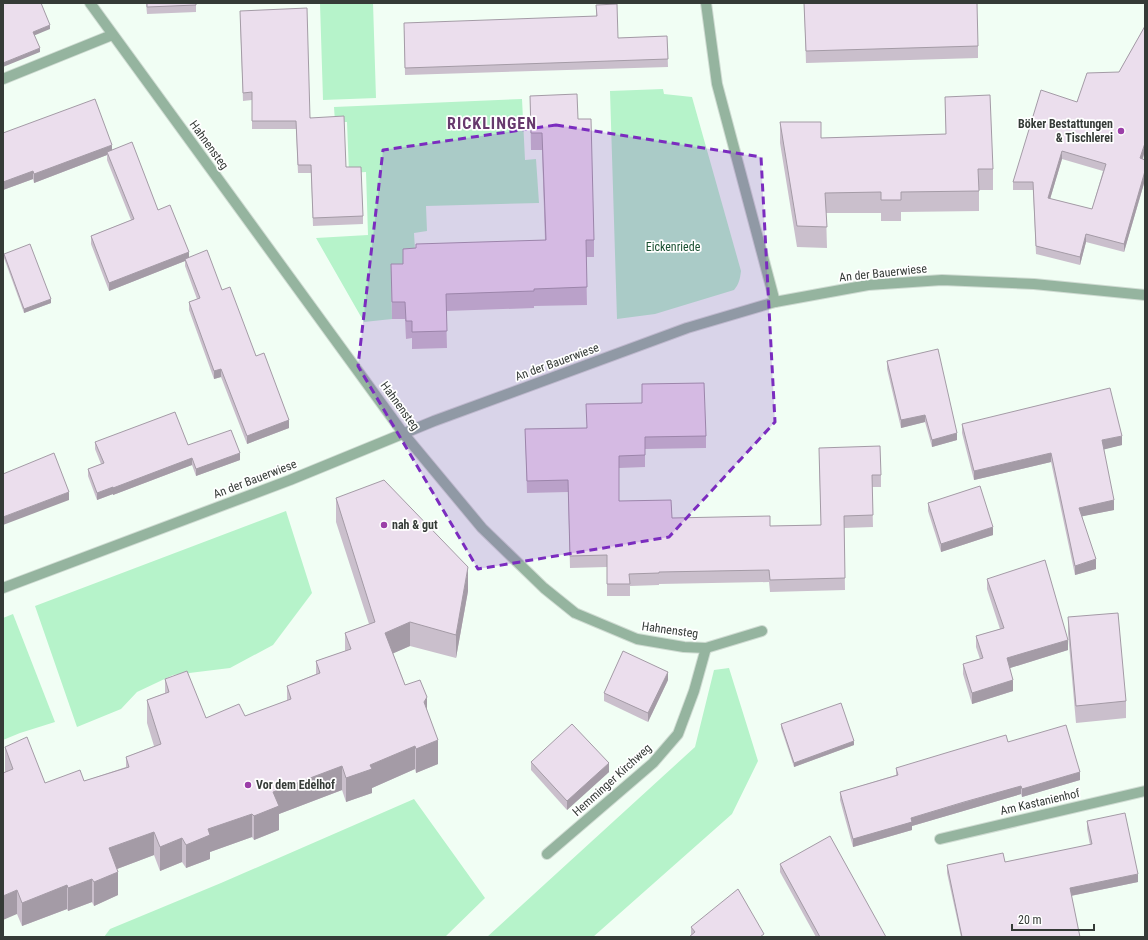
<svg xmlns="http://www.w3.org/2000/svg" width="1148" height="940" font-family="'Roboto Condensed',sans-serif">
  <rect width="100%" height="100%" fill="#f1fef4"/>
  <!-- green -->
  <g fill="#b6f3ca">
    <path d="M320 3H373L376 98 323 100Z"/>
    <path d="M663 89 664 94 692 97 741 271C740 279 739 284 734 290L655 314 617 319 610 91Z"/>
    <path d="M522 99 525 160 536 159 539 203 426 206 427 231 414 233 416 266 391 282 392 319 364 322 316 238 368 235 366 172 349 173 347 122H335L334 107Z"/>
    <path d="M286 511 312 593 273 645 230 668 173 675 137 692 121 709 77 727 35 606Z"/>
    <path d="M13 614 55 722 20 733 3 740V618Z"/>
    <path d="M729 668 758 761 732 814 593 937H487L695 747 714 670Z"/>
    <path d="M414 799 485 898 445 937H104L110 929 221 883Z"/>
  </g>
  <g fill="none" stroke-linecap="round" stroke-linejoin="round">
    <defs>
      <g id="street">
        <path d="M90 3 403 433 482 528 544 588 575 613 637 639 684 647 706 648 762 631"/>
        <path d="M706 3 717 84 775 302"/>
        <path d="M3 79 112 35"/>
        <path d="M3 588 290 480 434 421 687 328 775 302 868 285 942 280 1034 284 1145 295"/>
        <path d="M940 839 1145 791"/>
        <path d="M547 854 653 763 678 734 694 691 706 648"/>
      </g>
    </defs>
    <!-- street casing -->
    <use href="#street" stroke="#cfdbd2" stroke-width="12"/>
    <!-- street -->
    <use href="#street" stroke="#95b49f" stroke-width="10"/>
  </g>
  <!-- wall -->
  <g fill="#cabfcc" fill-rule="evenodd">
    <path d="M146 3H196V12L147 14Z"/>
    <path d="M804 3 978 46V58L806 63Z"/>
    <path d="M596 5 618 38 667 36 668 67 405 75 404 31 596 16Z"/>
    <path d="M240 19 346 167 363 216V224L313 226 311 173H298L296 129H252V100L243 101Z"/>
    <path d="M1145 26V151L1143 159 1145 160V180L1124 252 1086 242 1080 265 1036 254 1033 190H1013V182L1077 102 1119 72ZM1062 159 1103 171 1092 209 1050 199Z"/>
    <path d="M530 96 578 119 594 240V257H586L587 305 534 306V308L446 311 447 348 412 349V338L406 339 405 319H392L391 264H403V249L545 240 542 150H531Z"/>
    <path d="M945 97 993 169V190H979V211L901 212V221H881V213H826L827 248 797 247 780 143V122L821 138 946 134Z"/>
    <path d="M3 133 112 150 158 210 189 257 222 290 256 356 289 428 247 444 221 377 214 379 189 310V302L197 299 185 266V261L109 291 91 244V236L131 220 107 160V155L34 183 33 179 3 190Z"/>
    <path d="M4 254 51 303 24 313 4 258Z"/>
    <path d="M887 361 957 440 932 447 925 422 901 428 887 369Z"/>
    <path d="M642 384 706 436V448L645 449V467L619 468V501L672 518 770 526 821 525 819 460 881 475V487H872L873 527 844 528 845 590 770 592 769 582 659 584V585L630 586V596H607V567L570 568 568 492 527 493 525 429 586 428 642 403Z"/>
    <path d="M962 424 1122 445 1104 449 1114 510 1082 516 1096 569 1075 575 1051 462 974 480 962 433Z"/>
    <path d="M95 442 188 445 240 460 196 476 192 465 113 495V494L97 500 88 476V469L101 464 95 449Z"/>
    <path d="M336 498 468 591 456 658 410 646 393 653 405 685 427 710 438 764 416 773 415 769 372 788V793L346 802 342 790 279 814V830L254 840 252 837 210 852V859L186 868 182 862 160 871 154 855 117 869 118 895 94 906 92 902 68 911 67 909 22 926 17 914 5 770V747L45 783 84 781 126 767V757L154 746 147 723V700L165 693V679L206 718 245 716 287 701V686L316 674V661L345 651V633L369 624 336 522Z"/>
    <path d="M928 503 993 535 941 552 928 511Z"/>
    <path d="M987 579 1068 650 1010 668 1013 691 972 704 963 674V664L980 659 976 647V636L1000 629 987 589Z"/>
    <path d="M1068 617 1126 701V718L1076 723 1068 634Z"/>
    <path d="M668 680 648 722 604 701V693Z"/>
    <path d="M781 724 854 745 794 767 781 728Z"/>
    <path d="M1008 742 1080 780 1022 797 1021 794 912 826V830L853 847 840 800V792L896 775V768Z"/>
    <path d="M531 762 609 772 567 810 531 770Z"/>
    <path d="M1087 821 1138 882 1071 896 1080 937H961L947 873V865L1005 862 1090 845 1087 829Z"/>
    <path d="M780 864 886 937H816L780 872Z"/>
    <path d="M691 927 764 937 691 935Z"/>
  </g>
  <!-- shaded-wall -->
  <g fill="#a49ba6">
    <path d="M50 25V29L33 36V32Z"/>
    <path d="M40 48V52L3 67V63Z"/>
    <path d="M1145 143V151L1140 166V158Z"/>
    <path d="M112 145V153L107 152V155L34 183V174Z"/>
    <path d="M1062 151V159L1048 206V198Z"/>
    <path d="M33 171V179L3 190V182Z"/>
    <path d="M1145 171V180L1124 252V244Z"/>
    <path d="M1086 234V242L1080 265V257Z"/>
    <path d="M189 252V260L185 259V261L109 291V283Z"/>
    <path d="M51 299V303L24 313V309Z"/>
    <path d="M221 369V377L214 379V371Z"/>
    <path d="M925 415V422L901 428V420Z"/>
    <path d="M289 420V428L247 444V436Z"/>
    <path d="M957 433V440L932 447V440Z"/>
    <path d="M1122 436V445L1102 450V440Z"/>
    <path d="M240 453V460L196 476V469Z"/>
    <path d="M1051 453V462L974 480V471Z"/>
    <path d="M192 458V465L113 495V488Z"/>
    <path d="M113 487V494L97 500V493Z"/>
    <path d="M69 492V500L3 525V517Z"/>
    <path d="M1114 500V510L1079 517V508Z"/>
    <path d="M993 527V535L941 552V544Z"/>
    <path d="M1096 559V569L1075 575V566Z"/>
    <path d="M468 567V591L456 658V635Z"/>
    <path d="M410 622V646L385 657V633Z"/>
    <path d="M1068 640V650L1007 669V658Z"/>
    <path d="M668 672V680L648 722V713Z"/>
    <path d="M1013 680V691L972 704V693Z"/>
    <path d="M427 697V721L424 702Z"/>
    <path d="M438 740V764L416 773V749Z"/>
    <path d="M854 741V745L794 767V763Z"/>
    <path d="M415 746V769L372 788V793L346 802V778L370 765Z"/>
    <path d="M609 763V772L567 810V801Z"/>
    <path d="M342 766V790L279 814V830L254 840V816L273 792Z"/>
    <path d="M1080 772V780L1022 797V789Z"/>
    <path d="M1021 786V794L912 826V830L853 847V839L911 818Z"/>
    <path d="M252 814V837L210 852V859L186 868V845L208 829Z"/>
    <path d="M154 832V855L109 872V848Z"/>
    <path d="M182 838V862L160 871V847Z"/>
    <path d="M118 872V895L94 906V882Z"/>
    <path d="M1138 874V882L1070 896V888Z"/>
    <path d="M92 879V902L68 911V888Z"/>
    <path d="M67 885V909L22 926V903Z"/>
    <path d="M17 890V914L3 920V896Z"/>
  </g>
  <!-- building -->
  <g fill="#ebdeed" stroke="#a49ba6" fill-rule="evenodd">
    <path d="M3 3H41L50 25 33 32 40 48 3 63Z"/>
    <path d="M147 3H196V5L147 7Z"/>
    <path d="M804 3H977L978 46 806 51Z"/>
    <path d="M617 4 618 38 667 36 668 59 405 68 404 23 597 16 596 5Z"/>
    <path d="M307 8 310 118 344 116 346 167H361L363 216 313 218 311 165H298L296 121H252V92L243 93 240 11Z"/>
    <path d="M1145 26V143L1140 158 1145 160V171L1124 244 1086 234 1080 257 1036 246 1033 182H1013L1041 90 1077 102 1087 73 1119 72ZM1062 151 1106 164 1092 209 1048 198Z"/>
    <path d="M577 94 578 119H591L594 240H586L587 287 534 289V291L446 294 447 331 412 332V321H406L405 302H392L391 264H403V249L416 248V244L546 240 542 133H531L530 96Z"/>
    <path d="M990 95 993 169H978L979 191 901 192V200H881V192L825 193 827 227 797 226 780 122H821V138L946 134 945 97Z"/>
    <path d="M95 99 112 145 34 174 33 171 3 182V133Z"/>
    <path d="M132 142 158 210 170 205 189 252 109 283 91 236 134 219 107 152Z"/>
    <path d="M30 244 51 299 24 309 4 254Z"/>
    <path d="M207 250 222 290 230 287 256 356 264 353 289 420 247 436 221 369 214 371 189 302 200 298 185 259Z"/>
    <path d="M938 349 957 433 932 440 925 415 901 420 887 361Z"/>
    <path d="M704 383 706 436 645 437V455L619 456V501L671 500 672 518 770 516V526L821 525 819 448 880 446 881 475H872L873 515 844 516 845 578 770 580 769 570 659 572V573L629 574 630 584H607V555L570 556 568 480 527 481 525 429 587 428 586 404 642 403V384Z"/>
    <path d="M1110 388 1122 436 1102 440 1114 500 1079 508 1096 559 1075 566 1051 453 974 471 962 424Z"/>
    <path d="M175 412 188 445 231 430 240 453 196 469 192 458 113 488V487L97 493 88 469 104 463 95 442Z"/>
    <path d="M54 453 69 492 3 517V474Z"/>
    <path d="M384 480 468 567 456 635 410 622 385 633 405 685 420 680 427 697 424 702 438 740 416 749 415 746 370 765 372 769 346 778 342 766 273 792 279 806 254 816 252 814 208 829 210 835 186 845 182 838 160 847 154 832 109 848 118 872 94 882 92 879 68 888 67 885 22 903 17 890 3 896V773L13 769 5 747 27 737 45 783 80 770 84 781 129 767 126 757 161 744 147 700 169 692 165 679 187 671 206 718 239 704 245 716 291 699 287 686 320 673 316 661 351 649 345 633 375 622 336 498Z"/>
    <path d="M980 486 993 527 941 544 928 503Z"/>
    <path d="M1045 560 1068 640 1007 658 1013 680 972 693 963 664 983 658 976 636 1004 628 987 579Z"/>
    <path d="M1118 613 1126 701 1076 706 1068 617Z"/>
    <path d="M623 651 668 672 648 713 604 693Z"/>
    <path d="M841 703 854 741 794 763 781 724Z"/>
    <path d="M572 724 609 763 567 801 531 762Z"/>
    <path d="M1066 725 1080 772 1022 789 1021 786 964 802 911 818 912 822 853 839 840 792 898 775 896 768 949 752 1006 735 1008 742Z"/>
    <path d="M1125 813 1138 874 1070 888 1080 937H962L947 865 1003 853 1005 862 1092 844 1087 821Z"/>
    <path d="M830 836 886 937H820L780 864Z"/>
    <path d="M738 889 764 934 760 937H689L695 932 691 927Z"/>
  </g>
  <!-- marked area -->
  <path fill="#7b2cbf" fill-opacity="0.2" stroke="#7b2cbf" stroke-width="3" stroke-dasharray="8 5" stroke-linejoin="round" d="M556 125 761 157 775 422 669 537 478 569 358 366 383 150Z"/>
  <!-- markers -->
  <g fill="#9b3ea8" stroke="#fff" stroke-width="1.5">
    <circle cx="1121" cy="131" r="4"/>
    <circle cx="384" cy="525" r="4"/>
    <circle cx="248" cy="785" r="4"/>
  </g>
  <g text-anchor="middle" stroke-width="3.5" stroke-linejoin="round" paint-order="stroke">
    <!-- poi labels -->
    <g font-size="12" font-weight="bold" fill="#353b37" stroke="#fff" text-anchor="start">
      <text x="1113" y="128" text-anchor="end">Böker Bestattungen<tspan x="1113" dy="14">&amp; Tischlerei</tspan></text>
      <text x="392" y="529">nah &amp; gut</text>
      <text x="256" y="789">Vor dem Edelhof</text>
    </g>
    <!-- street labels -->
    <g font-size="12" fill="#353b37" stroke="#fff">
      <text transform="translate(209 145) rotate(54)" y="4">Hahnensteg</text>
      <text transform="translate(883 273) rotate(-6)" y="4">An der Bauerwiese</text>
      <text transform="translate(557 362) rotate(-20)" y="4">An der Bauerwiese</text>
      <text transform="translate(400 406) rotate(54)" y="4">Hahnensteg</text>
      <text transform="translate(255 479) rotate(-21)" y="4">An der Bauerwiese</text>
      <text transform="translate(670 630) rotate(8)" y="4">Hahnensteg</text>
      <text transform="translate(612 780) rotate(-42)" y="4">Hemminger Kirchweg</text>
      <text transform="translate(1040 802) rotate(-13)" y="4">Am Kastanienhof</text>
    </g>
    <!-- park labels -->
    <g font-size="12" fill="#1a5031" stroke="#fff">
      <text x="673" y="251">Eickenriede</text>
    </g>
    <!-- district labels -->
    <g font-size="16" font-weight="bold" letter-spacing="1" fill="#67396d" stroke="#fff">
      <text x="492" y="129">RICKLINGEN</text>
    </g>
  </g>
  <!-- border -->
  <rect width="1148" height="940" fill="none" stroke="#353b37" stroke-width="8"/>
  <!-- scale -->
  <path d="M1012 924v6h82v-6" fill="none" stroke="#353b37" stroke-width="2"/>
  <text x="1018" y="924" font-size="12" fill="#353b37" stroke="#ffffff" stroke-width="3" paint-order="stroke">20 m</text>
</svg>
